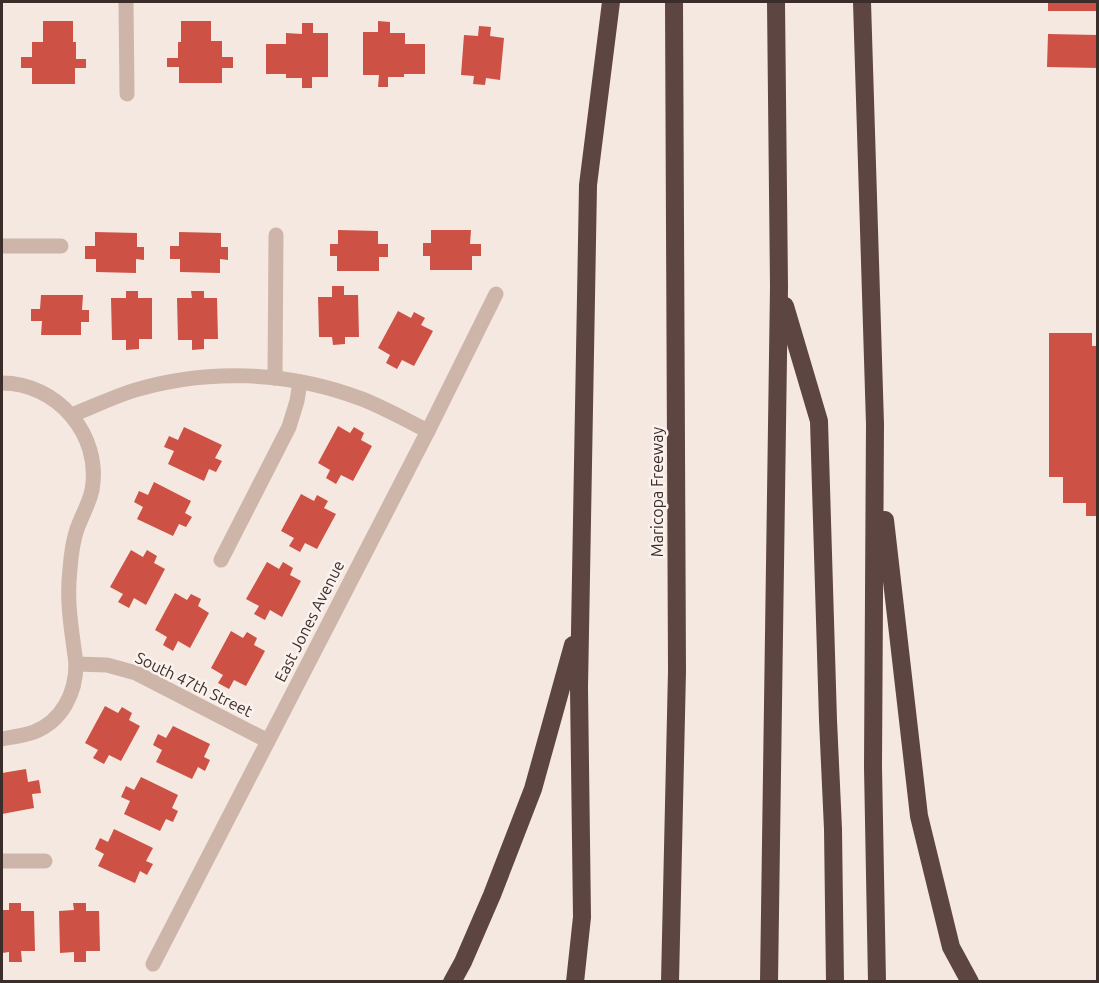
<svg xmlns="http://www.w3.org/2000/svg" width="1099" height="983" font-family="Ubuntu,sans-serif">
  <rect width="100%" height="100%" fill="#f5e8e0"/>
  <!-- building -->
  <g fill="#cd5145">
    <rect x="1048" y="2" width="50" height="9"/>
    <path d="M43 21H73V42H76V59H86V68H75V84H32V68H21V57H32V42H43Z"/>
    <path d="M181 21H211V41H222V57H233V68H222V83H179V67H167V58H178V42H181Z"/>
    <path d="M378 21 390 22V33H405V44H425V74H404V77H388V87H378L379 75H363V32H378Z"/>
    <path d="M302 23H313V33H328V77H312V88H302V78H286V74H266V44H286V33L302 34Z"/>
    <path d="M479 26 491 27 490 36 504 38 500 80 486 78 485 85 473 84 474 76 461 75 464 35 478 36Z"/>
    <path d="M1048 34 1098 35V68L1047 67Z"/>
    <path d="M338 230 378 231V244H388V257H379V271H337V256H330V244H338Z"/>
    <path d="M431 230H471L470 244H481V256H472V270H430V256H423V243H431Z"/>
    <path d="M95 232 137 233V247H144V260L136 259V273L96 272V259H85V246H95Z"/>
    <path d="M179 232 221 233V247H228V260L220 259V273L180 272V259H170V246H179Z"/>
    <path d="M332 286H344V295H358L359 337H345V344L333 345 332 337H319L318 297H332Z"/>
    <path d="M126 291H138V298H152V339H139V349L126 350V340H112L111 298H126Z"/>
    <path d="M191 291H204V298H217L218 339H204V349L192 350V340H178L177 298H192Z"/>
    <path d="M41 295H83L82 310H89V322H81V335H41L42 321H31V309H40Z"/>
    <path d="M398 311 411 318 414 312 425 318 421 325 433 331 414 366 402 360 397 369 386 363 390 355 378 348Z"/>
    <path d="M1049 333H1092V346H1098V516H1086V503H1063V477H1049Z"/>
    <path d="M338 426 350 433 354 427 364 433 361 440 372 446 353 481 341 475 336 484 326 478 330 470 318 463Z"/>
    <path d="M184 427 222 445 215 458 222 461 216 472 209 469 204 481 168 464 174 451 164 447 169 436 178 440Z"/>
    <path d="M154 482 191 501 185 513 192 517 186 527 179 524 173 536 137 519 143 507 134 502 139 491 148 495Z"/>
    <path d="M301 494 314 501 317 495 328 501 324 508 336 514 317 549 305 543 300 552 289 546 294 538 281 531Z"/>
    <path d="M131 550 143 557 147 550 157 556 154 563 165 569 146 605 134 598 129 608 118 602 123 594 110 587Z"/>
    <path d="M267 562 279 569 283 562 293 568 290 575 301 581 282 617 270 610 265 620 254 614 259 606 246 599Z"/>
    <path d="M175 593 187 600 191 594 201 599 198 606 209 613 190 648 178 641 173 651 163 645 167 637 155 630Z"/>
    <path d="M231 631 243 638 247 632 257 638 254 645 265 651 246 686 234 680 229 689 218 683 223 675 211 668Z"/>
    <path d="M105 706 118 713 122 707 132 713 129 720 140 726 121 761 109 755 104 764 93 758 98 750 85 743Z"/>
    <path d="M173 726 210 744 204 757 210 760 205 771 198 767 192 779 156 762 162 750 153 745 158 734 166 738Z"/>
    <path d="M26 769 28 782 39 780 41 793 32 794 34 808 2 814V773Z"/>
    <path d="M141 777 178 795 172 808 178 811 173 822 166 819 160 831 124 814 130 801 121 797 126 786 134 790Z"/>
    <path d="M114 829 153 848 146 861 153 864 147 875 140 871 135 883 98 866 104 854 95 849 100 838 108 842Z"/>
    <path d="M9 903H21V911H34L35 951H21L22 962H9V952L2 953V910H9Z"/>
    <path d="M73 903H86V911H99L100 951H86V962H74V952L60 953 59 911 74 910Z"/>
  </g>
  <g fill="none" stroke-linecap="round" stroke-linejoin="round">
    <!-- minor -->
    <g stroke="#ceb5aa" stroke-width="15">
      <path d="M126 2 127 94"/>
      <path d="M2 246H61"/>
      <path d="M275 378 276 235"/>
      <path d="M2 383C57 383 102 435 92 490 89 504 82 515 77 529 73 541 71 555 70 569 66 603 72 631 76 664"/>
      <path d="M72 415C92 407 111 398 132 391 206 368 289 371 362 399 385 408 406 420 428 431"/>
      <path d="M221 560 289 427 297 401 300 382"/>
      <path d="M2 739C12 737 23 736 34 732 62 721 76 693 76 664L107 665 136 673 268 741"/>
      <path d="M2 861H45"/>
      <path d="M153 964 428 431 496 294"/>
    </g>
    <!-- motorway -->
    <g stroke="#5d4541" stroke-width="18">
      <path d="M862 2 875 424 873 767 877 982"/>
      <path d="M785 306 819 421 828 720 833 829 835 982"/>
      <path d="M885 520 919 816 951 947 970 982"/>
      <path d="M452 982 463 962 492 895 533 789 573 645"/>
      <path d="M575 982 582 917 579 688 588 185 611 2"/>
      <path d="M670 982 677 671 674 2"/>
      <path d="M769 982 779 287 776 2"/>
    </g>
  </g>
  <g text-anchor="middle" stroke-width="5" stroke-linejoin="round" paint-order="stroke">
    <!-- street labels -->
    <g font-size="16" fill="#3b2d2a" stroke="#fbf2ed">
      <text transform="translate(657 492) rotate(-90)" y="6">Maricopa Freeway</text>
      <text transform="translate(309 621) rotate(-63)" y="6">East Jones Avenue</text>
      <text transform="translate(194 684) rotate(26)" y="6">South 47th Street</text>
    </g>
  </g>
  <!-- border -->
  <rect width="1099" height="983" fill="none" stroke="#3b2d2a" stroke-width="6"/>
</svg>
